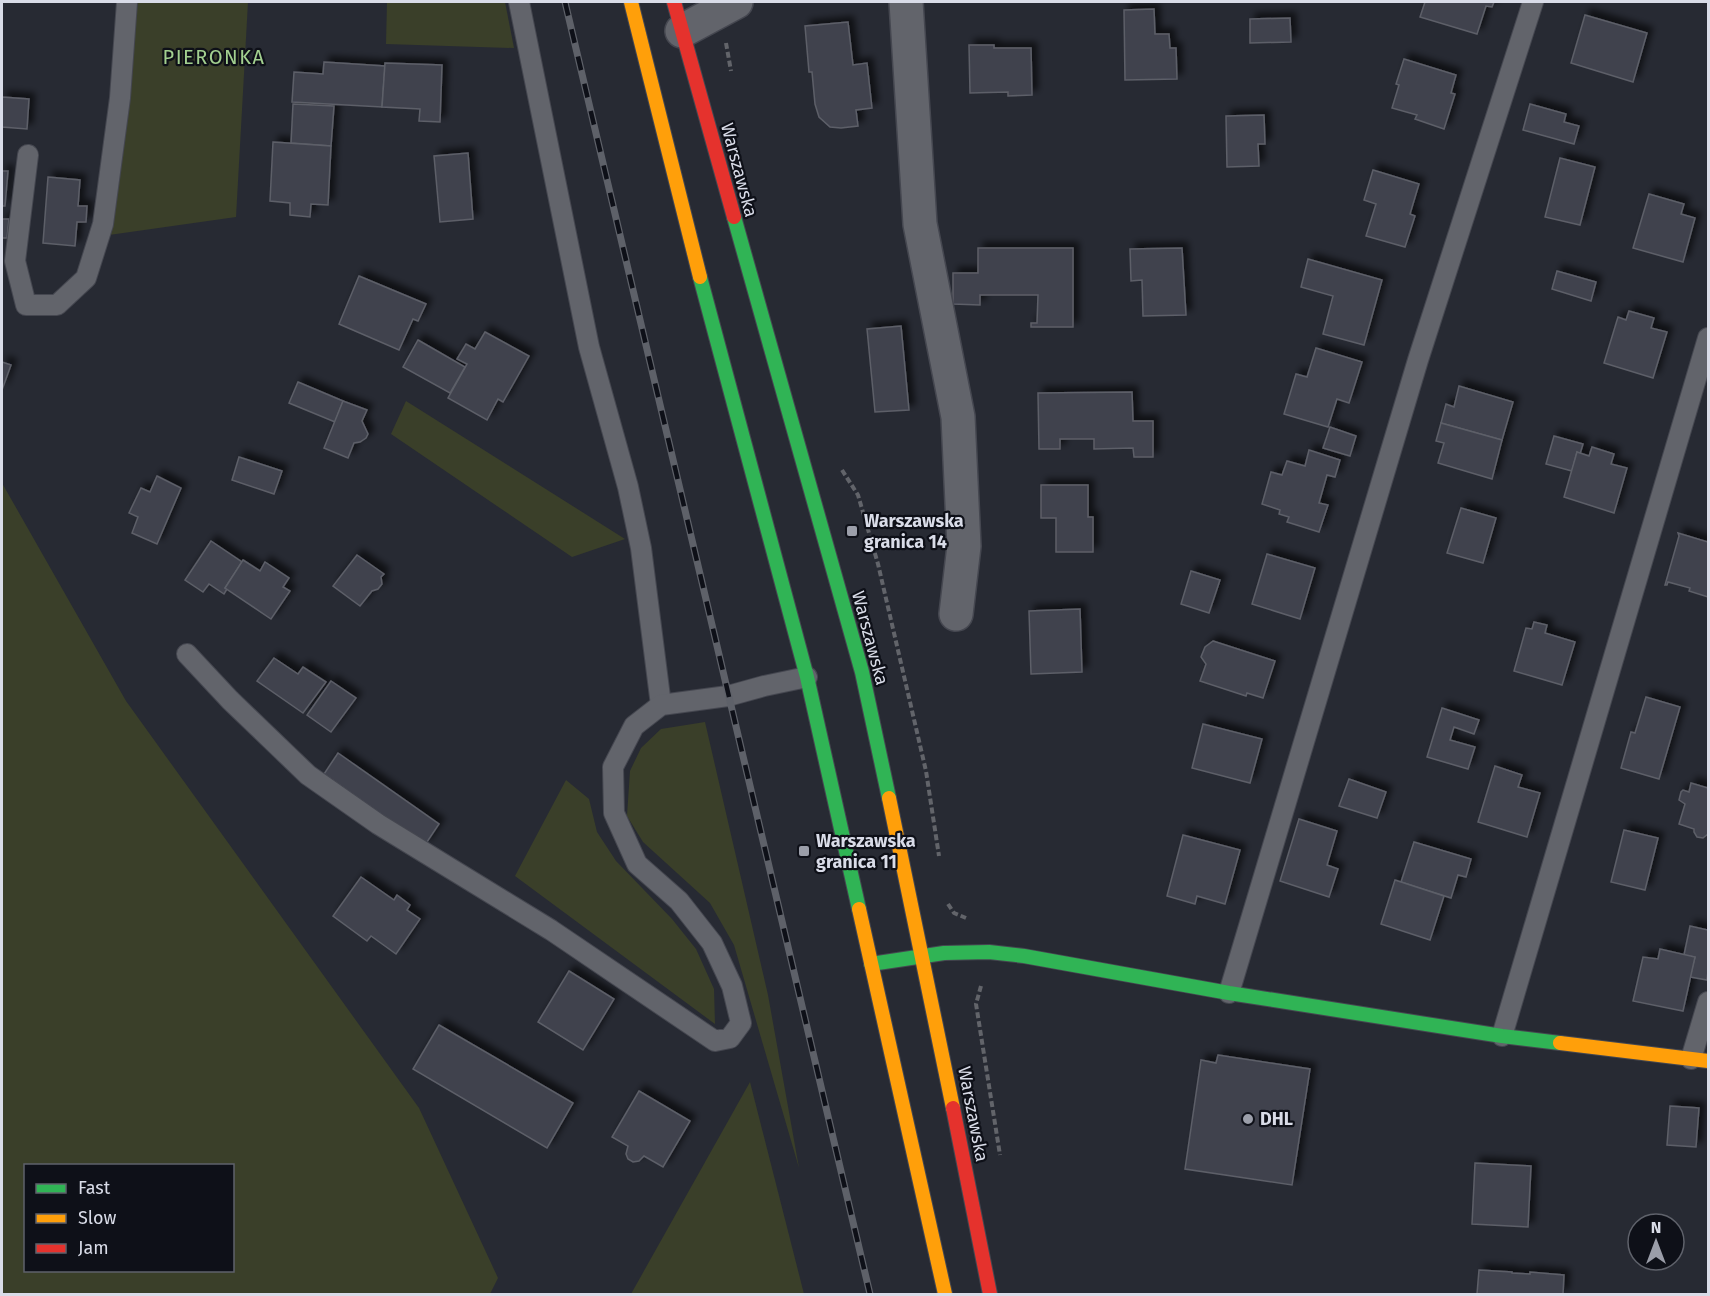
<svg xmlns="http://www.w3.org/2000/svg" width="1710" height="1296" font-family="'Fira Sans',sans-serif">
  <defs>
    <filter id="shadow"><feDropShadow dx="5.5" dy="-5.5" stdDeviation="3" flood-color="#0009"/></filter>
  </defs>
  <rect width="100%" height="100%" fill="#272a33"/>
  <!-- green -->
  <g fill="#3a3f29" fill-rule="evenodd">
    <path d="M138 2H248L236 217 109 235Z"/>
    <path d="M387 2H505L514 48 386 44Z"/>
    <path d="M406 401 625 539 572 557 391 434Z"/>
    <path d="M2 483 126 701 419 1108 498 1278 490 1294H2ZM26 1166H232V1270H26Z"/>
    <path d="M705 722 768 995 799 1168 734 945 710 903 643 842 627 816 630 771 641 748 661 729Z"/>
    <path d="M566 780 589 799 597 832 616 861 672 919 696 949 714 989 715 1024 515 876Z"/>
    <path d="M750 1082 804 1294H631Z"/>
  </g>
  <!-- building -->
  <g fill="#40434e" stroke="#5d5f68" stroke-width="1.5" filter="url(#shadow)">
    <path d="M1425 2H1494L1492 7 1486 6 1477 34 1420 17Z"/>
    <path d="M1154 9 1155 34H1169L1170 48H1176L1177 79 1125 80 1124 10Z"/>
    <path d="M1585 15 1647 33 1633 82 1571 63Z"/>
    <path d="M1290 18 1291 42 1250 43V19Z"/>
    <path d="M848 22 853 65 867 63 872 108 856 110 858 126 841 128 830 127 819 117 815 104 812 72H809L805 26Z"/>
    <path d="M969 45H994V48H1031L1032 95 1008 96V92L970 93Z"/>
    <path d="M1404 59 1456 75 1451 93 1455 94 1444 129 1415 119 1417 115 1392 108 1399 85 1396 84Z"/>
    <path d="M324 62 385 66 382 107 292 102 294 72 323 74Z"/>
    <path d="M385 63 442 65 440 122 419 121 420 109 382 107Z"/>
    <path d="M2 97 29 99 27 129 2 127Z"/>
    <path d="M293 104 334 106 331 146 291 143Z"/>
    <path d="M1530 104 1566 114 1564 122 1579 126 1574 144 1523 130Z"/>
    <path d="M1264 115 1265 144H1258L1259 166 1227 167 1226 116Z"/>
    <path d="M273 142 331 146 328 205 311 204 310 217 290 215V203L270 201Z"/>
    <path d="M468 153 473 219 440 222 434 156Z"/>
    <path d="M1560 158 1595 167 1580 225 1545 217Z"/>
    <path d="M1373 170 1419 184 1410 214 1415 216 1405 247 1366 236 1376 204 1364 200Z"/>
    <path d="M2 171H8L5 206H2Z"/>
    <path d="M48 177 80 180 78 206H87L86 222H77L75 246 43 243Z"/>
    <path d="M1649 194 1684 204 1681 214 1695 218 1683 262 1633 248Z"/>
    <path d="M2 219H9L7 238H2Z"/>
    <path d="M978 248H1073V327H1031V323H1037L1038 295H980V305L953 304V273H978Z"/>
    <path d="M1182 248 1186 315 1143 316 1142 280 1131 281 1130 249Z"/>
    <path d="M1308 259 1382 280 1364 345 1323 334 1333 296 1301 287Z"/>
    <path d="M1557 271 1596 282 1591 301 1552 289Z"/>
    <path d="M359 276 426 304 418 321 413 319 399 350 339 324Z"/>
    <path d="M1629 311 1654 318 1651 328 1667 332 1653 378 1604 363 1618 317 1626 320Z"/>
    <path d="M901 326 909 410 875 412 867 329Z"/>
    <path d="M485 332 529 356 503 402 498 399 487 420 448 398 467 364 457 359 466 344 475 349Z"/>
    <path d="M418 340 465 367 450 393 403 367Z"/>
    <path d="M1316 348 1362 362 1349 403 1337 399 1328 427 1284 414 1296 374 1307 377Z"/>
    <path d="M2 362 11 365 2 390Z"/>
    <path d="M298 382 343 401 335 422 289 403Z"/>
    <path d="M1459 386 1513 402 1502 440 1441 423 1446 404 1454 407Z"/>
    <path d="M1132 392 1133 421H1153V457H1134L1133 448 1094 449V439H1060V449H1039L1038 393Z"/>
    <path d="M343 401 367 410 362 421 368 434 366 438 360 442 354 443 348 458 324 448Z"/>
    <path d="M1441 423 1502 440 1492 479 1438 463 1444 443 1436 441Z"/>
    <path d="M1330 427 1356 436 1350 456 1323 448Z"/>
    <path d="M1554 436 1583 444 1580 454 1577 452 1572 471 1546 464Z"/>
    <path d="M1592 447 1614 454 1611 464 1627 468 1614 513 1564 497 1577 452 1589 456Z"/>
    <path d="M1309 450 1340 460 1335 477 1327 475 1319 503 1328 505 1319 532 1287 522 1289 517 1279 514 1280 510 1262 504 1271 472 1282 475 1287 461 1305 466Z"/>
    <path d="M239 457 282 471 274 494 232 480Z"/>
    <path d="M157 476 181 488 157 544 132 533 138 517 129 513 141 488 150 492Z"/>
    <path d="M1041 485H1088V517H1093V552H1056V518H1041Z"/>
    <path d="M1461 508 1496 518 1483 563 1447 553Z"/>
    <path d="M1678 533 1708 542V597L1689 591 1690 588 1668 582 1667 585H1665L1679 536Z"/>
    <path d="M211 541 242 562 225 588 227 589 224 594 209 584 203 592 185 580Z"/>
    <path d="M1267 554 1315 568 1300 619 1252 604Z"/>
    <path d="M357 555 384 574 381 577 382 584 378 589 372 591 360 606 333 586Z"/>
    <path d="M243 560 260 571 265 562 289 578 283 587 290 591 271 619 225 588Z"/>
    <path d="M1191 571 1220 580 1209 613 1181 604Z"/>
    <path d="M1080 609 1082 672 1031 674 1029 611Z"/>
    <path d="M1534 622 1547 625 1545 633 1575 642 1562 685 1514 671 1526 628 1532 629Z"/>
    <path d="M1213 641 1275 661 1263 698 1247 693 1246 696 1200 681 1206 664 1201 657 1205 647Z"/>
    <path d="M274 658 298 674 303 667 326 682 303 713 257 681Z"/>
    <path d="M331 681 356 698 331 732 307 715Z"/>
    <path d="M1646 697 1680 707 1659 779 1621 768 1631 732 1635 733Z"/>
    <path d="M1442 708 1479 720 1474 734 1454 727 1450 740 1475 747 1468 769 1427 757Z"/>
    <path d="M1203 724 1262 739 1250 783 1192 768Z"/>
    <path d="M338 753 439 824 425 845 324 774Z"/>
    <path d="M1495 766 1522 775 1518 787 1540 793 1527 837 1478 822Z"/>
    <path d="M1349 779 1386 792 1377 818 1339 806Z"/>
    <path d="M1691 783 1708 788V834L1703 838 1697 837 1694 832V829L1679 824 1685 804 1679 800 1681 792 1683 790 1689 792Z"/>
    <path d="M1299 819 1337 831 1327 865 1338 869 1329 897 1280 881Z"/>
    <path d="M1624 830 1658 838 1645 890 1611 882Z"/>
    <path d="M1183 835 1240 850 1225 904 1197 896 1195 904 1167 896Z"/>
    <path d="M1414 842 1471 859 1466 877 1458 875 1451 898 1401 882Z"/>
    <path d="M361 877 394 900 397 895 410 905 407 910 420 919 396 954 371 936 367 941 333 916Z"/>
    <path d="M1395 880 1444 896 1430 940 1381 924Z"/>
    <path d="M1690 926 1708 930V971L1707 980 1690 977 1695 957 1684 955Z"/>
    <path d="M1660 949 1695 957 1683 1011 1633 1001 1643 957 1658 959Z"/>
    <path d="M569 971 614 999 583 1050 538 1022Z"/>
    <path d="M439 1025 573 1103 547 1148 413 1069Z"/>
    <path d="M1218 1055 1310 1069 1292 1185 1185 1169 1201 1060 1216 1063Z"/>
    <path d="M639 1091 690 1121 663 1167 644 1156 639 1161 633 1162 628 1159 626 1154 628 1146 612 1137Z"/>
    <path d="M1670 1106 1699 1108 1696 1147 1667 1145Z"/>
    <path d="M1475 1163 1531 1166 1528 1227 1472 1224Z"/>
    <path d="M1479 1270 1512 1272V1273L1530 1274V1272L1564 1275 1563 1294H1477Z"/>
  </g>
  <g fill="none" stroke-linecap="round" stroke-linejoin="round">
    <defs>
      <g id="lane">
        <path d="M519 2 589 347 628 487 641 548 661 705"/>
        <path d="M28 155 15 261 26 305H57L86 278 103 224 120 98 127 2"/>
        <path d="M187 654 230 700 308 775 378 824 551 930 715 1041 730 1038 741 1023 732 986 712 943 679 901 637 864 614 813 613 767 634 726 661 705 728 696 764 686 807 677"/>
        <path d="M1229 993 1418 360 1533 2"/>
        <path d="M1502 1036 1708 338"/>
        <path d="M1691 1059 1708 1002"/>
      </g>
      <g id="street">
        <path d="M906 2 920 224 958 417 964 546 956 614"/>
        <path d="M682 31 736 2"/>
      </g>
      <g id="fast">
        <path d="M734 217 862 672 889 798"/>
        <path d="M700 277 807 677 859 909"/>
        <path d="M871 964 944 953 989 952 1024 956 1229 993 1502 1036 1560 1043"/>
      </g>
      <g id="slow">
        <path d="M631 2 700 277"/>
        <path d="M889 798 953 1108"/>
        <path d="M859 909 945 1294"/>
        <path d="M1560 1043 1708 1061"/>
      </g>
      <g id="jam">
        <path d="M674 2 734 217"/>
        <path d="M953 1108 990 1294"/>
      </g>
    </defs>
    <!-- lane casing -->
    <use href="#lane" stroke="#454750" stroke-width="22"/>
    <!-- street casing -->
    <use href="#street" stroke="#454750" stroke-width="36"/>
    <!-- fast casing -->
    <use href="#fast" stroke="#454750" stroke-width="16"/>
    <!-- slow casing -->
    <use href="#slow" stroke="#454750" stroke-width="16"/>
    <!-- jam casing -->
    <use href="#jam" stroke="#454750" stroke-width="16"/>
    <!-- path -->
    <g stroke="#62646a" stroke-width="4" stroke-dasharray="6 3" stroke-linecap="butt">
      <path d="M726 43 731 71"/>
      <path d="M842 470 858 495 878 564 926 771 939 856"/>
      <path d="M948 904 954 913 966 918"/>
      <path d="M981 986 976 1004 1000 1155"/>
    </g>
    <!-- lane -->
    <use href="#lane" stroke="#62646b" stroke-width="20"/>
    <!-- street -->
    <use href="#street" stroke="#62646b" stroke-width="33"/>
    <!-- fast -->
    <use href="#fast" stroke="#30b455" stroke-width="14"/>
    <!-- slow -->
    <use href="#slow" stroke="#ff9f0a" stroke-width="14"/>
    <!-- jam -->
    <use href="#jam" stroke="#e5322d" stroke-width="14"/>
    <defs>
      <path id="rail" d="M565 2 870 1294"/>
    </defs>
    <!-- rail casing -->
    <use href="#rail" stroke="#5e6169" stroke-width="7"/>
    <!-- rail -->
    <use href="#rail" stroke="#0e1018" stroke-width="4.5" stroke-dasharray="14" stroke-linecap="butt"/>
  </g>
  <!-- markers -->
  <g fill="#9b9ea9" stroke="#0e1018" stroke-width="2">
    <rect x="846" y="525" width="12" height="12" rx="3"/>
    <rect x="798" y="845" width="12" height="12" rx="3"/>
    <circle cx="1248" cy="1119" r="6"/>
  </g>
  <g text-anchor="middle" stroke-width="4.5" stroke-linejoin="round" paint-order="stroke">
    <!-- street labels -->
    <g font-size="18" fill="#d9dce8" stroke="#0e1018">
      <text transform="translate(739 170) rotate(75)" y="6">Warszawska</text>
      <text transform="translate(870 638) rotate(75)" y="6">Warszawska</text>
      <text transform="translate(973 1114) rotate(79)" y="6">Warszawska</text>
    </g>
    <!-- poi labels -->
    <g font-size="18" font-weight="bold" fill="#d9dce8" stroke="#0e1018" text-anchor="start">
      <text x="864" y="527">Warszawska<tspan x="864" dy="21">granica 14</tspan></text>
      <text x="816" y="847">Warszawska<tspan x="816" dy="21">granica 11</tspan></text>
      <text x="1260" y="1125">DHL</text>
    </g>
    <!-- neighbourhood labels -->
    <g font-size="20" letter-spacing="1.5" fill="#a2cf8f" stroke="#0e1018">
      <text x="214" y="64">PIERONKA</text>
    </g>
  </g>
  <!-- border -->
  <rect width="1710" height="1296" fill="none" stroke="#d9dce8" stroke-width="6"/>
  <!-- legend -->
  <rect x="24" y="1164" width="210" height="108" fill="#0e1018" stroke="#5f626b" stroke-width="1.5"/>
  <rect x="36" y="1184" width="30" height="9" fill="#30b455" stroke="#5f626b" stroke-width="1.5"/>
  <text x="78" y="1194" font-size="18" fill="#d9dce8">Fast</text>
  <rect x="36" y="1214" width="30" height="9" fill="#ff9f0a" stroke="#5f626b" stroke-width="1.5"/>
  <text x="78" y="1224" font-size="18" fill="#d9dce8">Slow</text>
  <rect x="36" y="1244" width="30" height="9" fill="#e5322d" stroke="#5f626b" stroke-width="1.5"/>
  <text x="78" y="1254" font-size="18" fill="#d9dce8">Jam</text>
  <!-- north arrow -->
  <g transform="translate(1656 1242)"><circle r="28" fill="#0e1018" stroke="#5f626b" stroke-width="1.5"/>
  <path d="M0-4.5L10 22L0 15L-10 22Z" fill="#9b9ea9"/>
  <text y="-9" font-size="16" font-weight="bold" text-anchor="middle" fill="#d9dce8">N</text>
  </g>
</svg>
